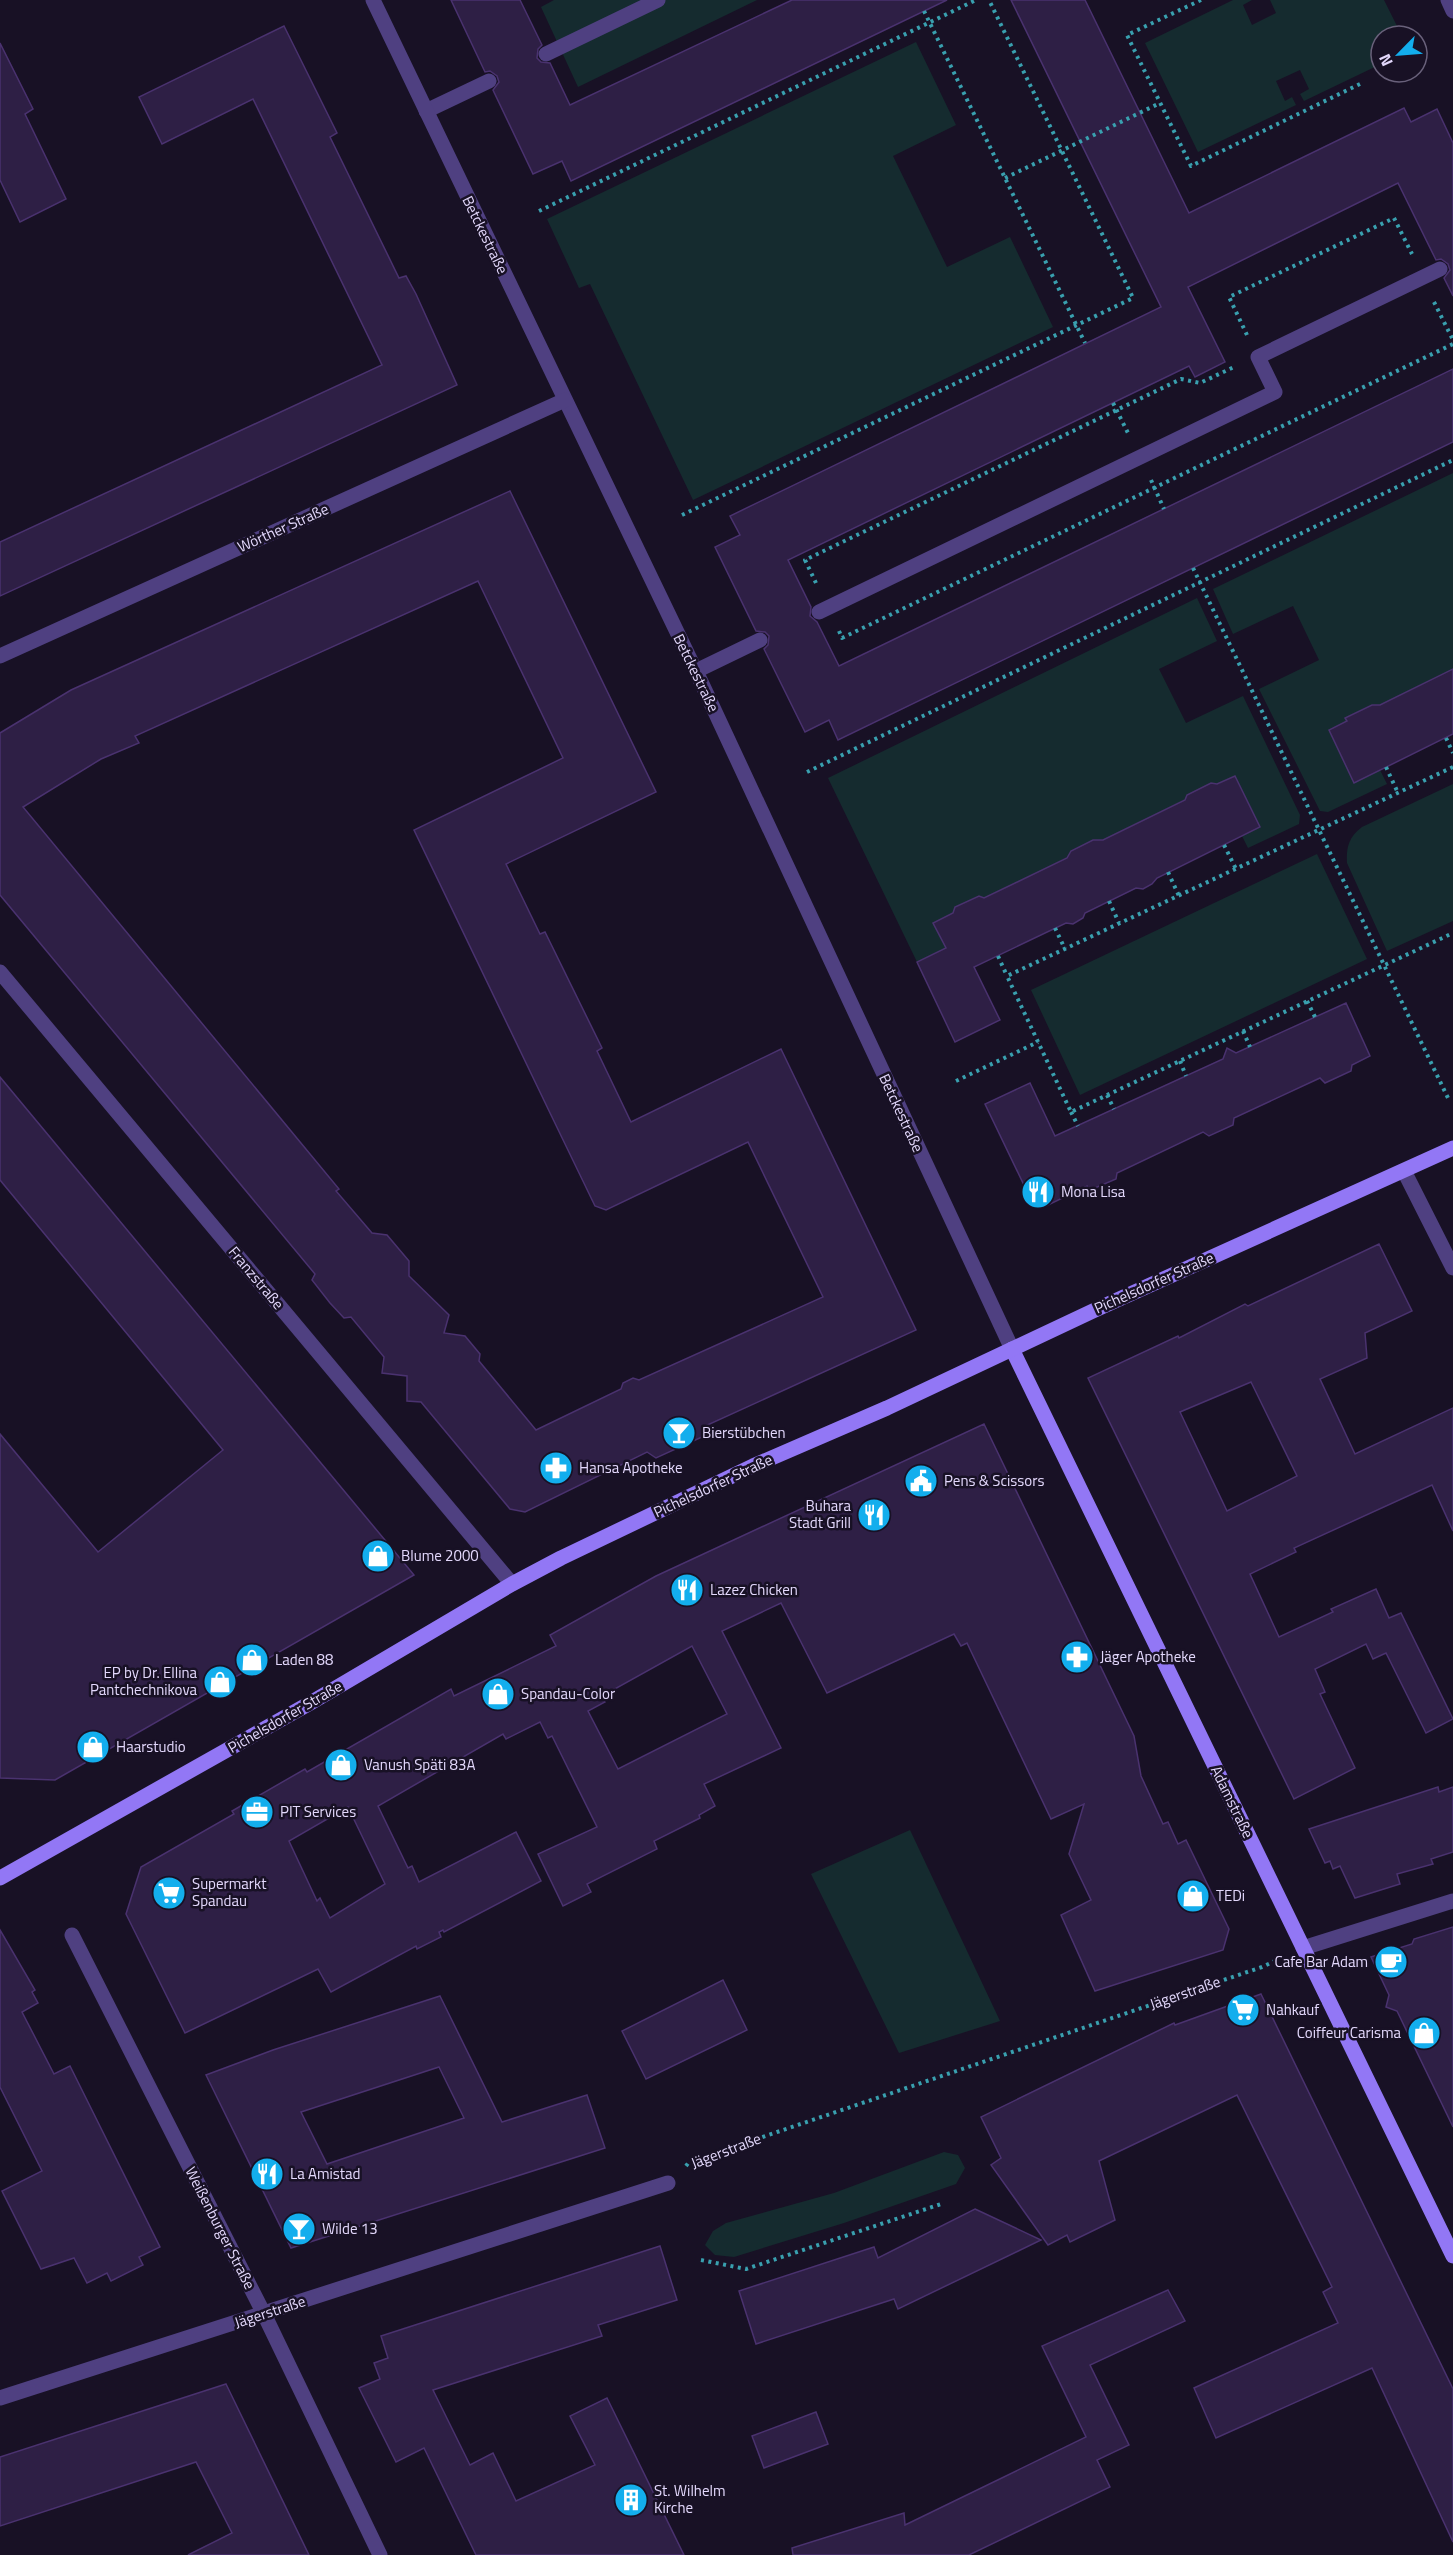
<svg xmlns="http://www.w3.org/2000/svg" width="1453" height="2555" font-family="'Titillium Web',sans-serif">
  <rect width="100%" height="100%" fill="#181125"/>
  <!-- green -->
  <g fill="#152b2f">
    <path d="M554 0H757L578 87 541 7Z"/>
    <path d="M1233 0H1252L1243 5 1252 25 1276 13 1270 0H1384L1402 36H1381V64L1304 101 1300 94 1309 89 1300 70 1276 81 1285 101 1292 97 1296 105 1198 152 1145 43Z"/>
    <path d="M916 42 956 125 893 156 947 267 1010 237 1053 327 693 500 590 284 579 288 547 219Z"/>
    <path d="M1453 473V669L1376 707 1371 705 1347 717V722L1329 730 1354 783 1380 770 1387 784 1328 812 1320 811 1259 689 1319 660 1293 606 1233 634 1213 589Z"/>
    <path d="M1197 598 1217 641 1159 669 1186 723 1243 696 1300 815 1299 824 1248 848 1242 836 1260 827 1235 776 1217 785 1211 783 1187 795 1186 799 1099 842 1093 840 1072 850 1070 856 983 899 979 896 956 907 955 912 933 923 946 948 917 962 828 778Z"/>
    <path d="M1453 784V921L1387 951 1347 863C1346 847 1349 837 1362 827Z"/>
    <path d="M1317 854 1367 959 1080 1095 1031 990Z"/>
    <path d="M910 1830 1000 2021 899 2053 811 1874Z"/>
    <path d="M944 2152 958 2155 965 2168 956 2184 844 2223 734 2257 715 2255 705 2245 713 2231 726 2223 834 2193Z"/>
  </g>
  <!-- building -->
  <g fill="#2e1f45" stroke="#4a326f" stroke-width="1.5" fill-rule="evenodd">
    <path d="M451 0H520L542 45 538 49 537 58 541 62 550 63 570 105 792 0H947L571 181 562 161 533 174 493 90 499 82 497 76 490 71 485 72Z"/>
    <path d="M1011 0H1085L1189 213 1404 108 1411 122 1437 109 1453 143V296L1444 278 1450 270 1448 264 1441 259 1436 260 1398 183 1188 287 1225 362 1195 377 1189 366 788 560 811 607 810 616 817 622 839 666 1453 369V442L838 740 829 720 805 732 764 649 768 645 769 636 765 632 756 631 715 547 740 535 730 516 1161 307Z"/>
    <path d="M284 26 337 133 330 137 399 278 406 276 416 294 457 385 0 596V542L382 365 253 99 162 144 139 97Z"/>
    <path d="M0 43 33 109 25 114 66 199 20 222 0 180Z"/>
    <path d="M510 491 656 792 506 864 540 934 545 932 602 1048 597 1051 631 1122 781 1049 916 1330 703 1427 702 1437 656 1458 647 1452 525 1512 510 1509 421 1402 407 1401V1376L382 1373 384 1357 351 1317 344 1318 330 1303 312 1280 315 1274 0 895V733L71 690ZM478 581 563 758 414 830 551 1115 595 1206 606 1210 748 1142 823 1297 639 1380 633 1378 623 1383 621 1389 536 1430 479 1361 480 1354 465 1336 444 1333 449 1315 409 1276V1261L387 1235 372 1233 336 1191 339 1189 23 807 101 759 139 743 135 736Z"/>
    <path d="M1453 669V734L1354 783 1329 730 1347 721 1345 718 1372 705H1380Z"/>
    <path d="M1235 776 1260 827 1157 878 1152 884 1143 889 1136 888 1085 913 1083 918 1073 924 1066 923 974 967 1000 1020 955 1042 917 962 946 948 933 923 953 913 955 907 979 896 984 898 1067 858 1071 851 1093 840H1103L1185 800 1187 795 1211 783 1217 784Z"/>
    <path d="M1346 1003 1370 1056 1352 1065 1351 1071 1325 1083 1320 1078 1234 1118 1233 1125 1209 1136 1203 1132 1117 1173 1116 1179 1088 1191 1087 1186 1046 1206H1034L985 1104 1030 1083 1055 1136 1223 1059 1227 1048 1236 1053Z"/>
    <path d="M0 1077 414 1575 55 1780 0 1778V1434L98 1552 223 1450 0 1180Z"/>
    <path d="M1379 1244 1412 1311 1365 1333 1367 1358 1320 1379 1355 1454 1453 1408V1531L1432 1485 1294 1548 1296 1552 1250 1574 1279 1637 1333 1612 1331 1609 1376 1589 1389 1618 1401 1613 1453 1719 1426 1733 1386 1653 1373 1659 1366 1644 1315 1669 1325 1692 1320 1694 1355 1768 1294 1799 1088 1378 1178 1336 1179 1338 1245 1304 1248 1306ZM1251 1382 1297 1476 1227 1511 1180 1412Z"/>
    <path d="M984 1424 1134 1736 1141 1776 1163 1824 1168 1822 1178 1844 1186 1840 1229 1929 1223 1950 1095 1991 1061 1915 1091 1900 1069 1854 1084 1804 1051 1819 967 1643 961 1646 954 1634 827 1693 781 1603 722 1631 781 1748 704 1784 715 1806 699 1815 700 1818 654 1841 657 1849 587 1884 591 1892 563 1906 538 1854 597 1827 552 1736 548 1738 540 1722 506 1739 503 1734 378 1806 408 1868 412 1866 419 1882 516 1832 541 1881 444 1932 443 1930 439 1932 441 1937 417 1949 416 1946 331 1992 318 1969 185 2033 126 1914 141 1867 234 1814 232 1811 305 1769 307 1772 451 1689 454 1696 556 1646 550 1635 656 1576ZM692 1646 727 1714 618 1769 588 1711 605 1702 602 1696ZM348 1807 385 1884 330 1918 320 1898 317 1901 289 1841Z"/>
    <path d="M1438 1787 1439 1792 1453 1787V1852L1431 1859 1433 1864 1397 1874 1400 1884 1355 1898 1340 1866 1333 1869 1330 1861 1325 1863 1309 1829Z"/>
    <path d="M1453 1927V2127L1397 2011 1386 2007 1389 1995 1371 1957 1412 1944 1414 1939Z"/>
    <path d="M0 1930 35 1990 32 1992 38 2003 22 2012 54 2074 70 2066 160 2247 139 2257 143 2265 111 2281 107 2273 87 2283 74 2258 41 2269 2 2191 42 2171 0 2087Z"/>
    <path d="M723 1980 747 2030 646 2079 622 2031Z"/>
    <path d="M1261 1994 1453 2389V2542L1372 2368 1216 2438 1194 2388 1338 2323 1323 2292 1332 2287 1237 2095 1099 2161 1115 2220 1070 2242 1067 2235 1048 2245 991 2165 1001 2158 981 2117 1174 2023 1175 2025Z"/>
    <path d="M440 1996 502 2122 587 2095 605 2148 291 2248 206 2075 273 2050ZM439 2067 464 2118 327 2164 301 2112Z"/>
    <path d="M975 2209 1041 2240 898 2309 894 2299 756 2344 739 2291 874 2247 878 2258Z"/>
    <path d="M660 2246 677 2300 598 2325 602 2336 433 2390 470 2465 493 2453 516 2501 595 2465 570 2416 607 2398 684 2555H476L424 2448 396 2462 359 2388 380 2379 374 2363 388 2358 381 2336Z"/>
    <path d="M1168 2290 1185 2321 1090 2365 1129 2445 1097 2460 1110 2487 969 2555H793L792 2548 904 2513 905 2525 1086 2437 1042 2346Z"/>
    <path d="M226 2384 309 2555H188L232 2533 196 2462 0 2526V2457Z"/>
    <path d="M816 2412 828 2444 764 2468 752 2436Z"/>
  </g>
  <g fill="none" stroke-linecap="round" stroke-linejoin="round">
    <!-- path -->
    <g stroke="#39a0af" stroke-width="4" stroke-dasharray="3 4.5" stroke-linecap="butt">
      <path d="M1201 0 1127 35 1191 166 1362 83"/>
      <path d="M924 11 1085 343"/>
      <path d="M1417 57 1422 55"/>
      <path d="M1005 178 1160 103"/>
      <path d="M539 211 976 0"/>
      <path d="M1434 302 1453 340"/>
      <path d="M1247 335 1229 297 1394 218 1412 254"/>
      <path d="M1113 403 1129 435"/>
      <path d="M1151 480 1164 509"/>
      <path d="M682 515 1133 298 989 0"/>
      <path d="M1193 568 1448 1098"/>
      <path d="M816 583 805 560 1181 379 1200 383 1234 367"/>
      <path d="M839 631 842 638 1453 344"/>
      <path d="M1446 738 1453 753"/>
      <path d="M1386 767 1398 793"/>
      <path d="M1453 767 1007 976 1071 1112 1453 933"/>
      <path d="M807 772 1453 460"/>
      <path d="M1224 845 1236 869"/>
      <path d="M1168 872 1179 896"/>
      <path d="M1109 901 1119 923"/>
      <path d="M1055 928 1065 949"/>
      <path d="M998 956 1007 976"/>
      <path d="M1307 1001 1315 1017"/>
      <path d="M1243 1031 1250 1047"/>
      <path d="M1180 1061 1186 1076"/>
      <path d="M956 1081 1038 1042"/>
      <path d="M1107 1095 1114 1109"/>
      <path d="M1071 1112 1078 1126"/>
      <path d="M686 2166 689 2162 1262 1967 1279 1959"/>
      <path d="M701 2260 746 2269 941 2204"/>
    </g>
    <!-- lane -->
    <g stroke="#4f4081" stroke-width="15">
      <path d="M546 54 658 0"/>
      <path d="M426 111 489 81"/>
      <path d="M819 612 1275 392 1258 357 1440 269"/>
      <path d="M696 671 760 640"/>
    </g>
    <!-- street -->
    <g stroke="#4f4081" stroke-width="15">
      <path d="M373 0 703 686 1012 1349"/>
      <path d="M1448 0 1453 11"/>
      <path d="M0 656 565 400"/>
      <path d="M0 972 512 1584"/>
      <path d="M1404 1171 1453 1268"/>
      <path d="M72 1935 264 2314 380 2555"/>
      <path d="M1303 1948 1453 1901"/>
      <path d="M0 2398 668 2183"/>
    </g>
    <!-- secondary -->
    <g stroke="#9277f5" stroke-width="15">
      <path d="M1012 1349 1453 2256"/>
      <path d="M0 1878 312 1702 512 1584 561 1558 753 1466 887 1408 1095 1310 1453 1148"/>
    </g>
  </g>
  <!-- icons -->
  <defs>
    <symbol id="restaurant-disc" viewBox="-11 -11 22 22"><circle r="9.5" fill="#13aeed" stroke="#181125"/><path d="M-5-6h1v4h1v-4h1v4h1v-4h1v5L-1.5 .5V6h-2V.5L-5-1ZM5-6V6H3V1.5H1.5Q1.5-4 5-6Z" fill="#fff"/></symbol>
    <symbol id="bar-disc" viewBox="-11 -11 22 22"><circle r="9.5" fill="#13aeed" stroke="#181125"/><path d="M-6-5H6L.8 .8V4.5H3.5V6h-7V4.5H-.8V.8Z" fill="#fff"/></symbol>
    <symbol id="pharmacy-disc" viewBox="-11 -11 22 22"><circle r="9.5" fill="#13aeed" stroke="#181125"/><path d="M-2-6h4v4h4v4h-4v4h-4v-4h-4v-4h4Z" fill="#fff"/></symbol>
    <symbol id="civic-disc" viewBox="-11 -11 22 22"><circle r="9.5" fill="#13aeed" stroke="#181125"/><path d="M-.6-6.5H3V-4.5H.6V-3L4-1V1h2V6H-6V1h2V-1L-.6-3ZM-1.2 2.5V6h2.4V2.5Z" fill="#fff"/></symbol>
    <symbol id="shop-disc" viewBox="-11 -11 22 22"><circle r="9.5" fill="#13aeed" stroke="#181125"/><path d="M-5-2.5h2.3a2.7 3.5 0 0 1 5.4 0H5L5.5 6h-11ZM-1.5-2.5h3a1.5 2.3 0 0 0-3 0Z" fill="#fff"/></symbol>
    <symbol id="office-disc" viewBox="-11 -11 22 22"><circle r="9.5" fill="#13aeed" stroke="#181125"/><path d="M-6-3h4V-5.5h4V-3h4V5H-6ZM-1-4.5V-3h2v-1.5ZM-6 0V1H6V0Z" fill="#fff"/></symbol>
    <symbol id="supermarket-disc" viewBox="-11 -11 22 22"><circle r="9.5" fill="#13aeed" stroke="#181125"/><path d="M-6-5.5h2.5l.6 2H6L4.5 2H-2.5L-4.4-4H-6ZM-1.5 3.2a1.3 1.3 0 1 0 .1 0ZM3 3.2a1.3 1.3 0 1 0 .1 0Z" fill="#fff"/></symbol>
    <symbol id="cafe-disc" viewBox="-11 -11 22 22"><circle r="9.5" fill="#13aeed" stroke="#181125"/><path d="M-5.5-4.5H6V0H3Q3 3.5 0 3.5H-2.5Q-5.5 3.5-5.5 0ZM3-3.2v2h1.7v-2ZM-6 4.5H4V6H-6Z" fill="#fff"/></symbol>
    <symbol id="building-disc" viewBox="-11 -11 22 22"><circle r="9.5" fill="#13aeed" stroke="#181125"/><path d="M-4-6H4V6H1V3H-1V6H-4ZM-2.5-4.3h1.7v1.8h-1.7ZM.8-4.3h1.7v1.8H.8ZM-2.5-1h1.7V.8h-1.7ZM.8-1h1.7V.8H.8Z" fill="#fff"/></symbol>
  </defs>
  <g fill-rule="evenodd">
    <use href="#restaurant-disc" x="1019" y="1173" width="38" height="38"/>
    <use href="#bar-disc" x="660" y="1414" width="38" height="38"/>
    <use href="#pharmacy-disc" x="537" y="1449" width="38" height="38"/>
    <use href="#civic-disc" x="902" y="1462" width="38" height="38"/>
    <use href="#restaurant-disc" x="855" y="1496" width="38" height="38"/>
    <use href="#shop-disc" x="359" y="1537" width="38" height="38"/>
    <use href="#restaurant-disc" x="668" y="1571" width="38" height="38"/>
    <use href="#pharmacy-disc" x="1058" y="1638" width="38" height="38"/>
    <use href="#shop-disc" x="233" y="1641" width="38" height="38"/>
    <use href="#shop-disc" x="201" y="1663" width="38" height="38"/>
    <use href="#shop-disc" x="479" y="1675" width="38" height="38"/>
    <use href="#shop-disc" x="74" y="1728" width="38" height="38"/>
    <use href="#shop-disc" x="322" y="1746" width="38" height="38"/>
    <use href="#office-disc" x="238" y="1793" width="38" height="38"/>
    <use href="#supermarket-disc" x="150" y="1874" width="38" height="38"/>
    <use href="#shop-disc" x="1174" y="1877" width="38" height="38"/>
    <use href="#cafe-disc" x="1372" y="1943" width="38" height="38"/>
    <use href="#supermarket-disc" x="1224" y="1991" width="38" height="38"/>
    <use href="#shop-disc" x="1405" y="2014" width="38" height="38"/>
    <use href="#restaurant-disc" x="248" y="2155" width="38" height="38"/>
    <use href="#bar-disc" x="280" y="2210" width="38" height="38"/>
    <use href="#building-disc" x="612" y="2481" width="38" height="38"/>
  </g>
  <g text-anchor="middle" stroke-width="5" stroke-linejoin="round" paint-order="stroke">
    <!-- street labels -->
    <g font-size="15" fill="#e3d8fc" stroke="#181125">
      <text transform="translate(485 235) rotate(64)" y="5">Betckestraße</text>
      <text transform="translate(283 528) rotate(-24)" y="5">Wörther Straße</text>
      <text transform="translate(696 673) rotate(64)" y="5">Betckestraße</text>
      <text transform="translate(901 1113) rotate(65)" y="5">Betckestraße</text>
      <text transform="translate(256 1278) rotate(50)" y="5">Franzstraße</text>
      <text transform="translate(1154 1283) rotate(-24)" y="5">Pichelsdorfer Straße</text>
      <text transform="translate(713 1486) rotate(-25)" y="5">Pichelsdorfer Straße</text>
      <text transform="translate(285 1717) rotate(-30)" y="5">Pichelsdorfer Straße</text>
      <text transform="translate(1232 1802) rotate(64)" y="5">Adamstraße</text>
      <text transform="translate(1185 1993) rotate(-19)" y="5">Jägerstraße</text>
      <text transform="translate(726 2151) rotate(-21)" y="5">Jägerstraße</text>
      <text transform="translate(220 2228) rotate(63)" y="5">Weißenburger Straße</text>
      <text transform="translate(270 2312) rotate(-18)" y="5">Jägerstraße</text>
    </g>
    <!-- poi labels -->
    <g font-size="15" fill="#e3d8fc" stroke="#181125" text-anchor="start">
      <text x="1061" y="1197">Mona Lisa</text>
      <text x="702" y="1438">Bierstübchen</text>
      <text x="579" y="1473">Hansa Apotheke</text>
      <text x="944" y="1486">Pens &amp; Scissors</text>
      <text x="851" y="1511" text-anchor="end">Buhara<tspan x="851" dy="17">Stadt Grill</tspan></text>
      <text x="401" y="1561">Blume 2000</text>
      <text x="710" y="1595">Lazez Chicken</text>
      <text x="1100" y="1662">Jäger Apotheke</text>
      <text x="275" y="1665">Laden 88</text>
      <text x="197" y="1678" text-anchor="end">EP by Dr. Ellina<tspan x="197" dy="17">Pantchechnikova</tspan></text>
      <text x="521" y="1699">Spandau-Color</text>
      <text x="116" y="1752">Haarstudio</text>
      <text x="364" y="1770">Vanush Späti 83A</text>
      <text x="280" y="1817">PIT Services</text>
      <text x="192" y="1889">Supermarkt<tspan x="192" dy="17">Spandau</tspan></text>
      <text x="1216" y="1901">TEDi</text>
      <text x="1368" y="1967" text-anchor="end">Cafe Bar Adam</text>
      <text x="1266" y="2015">Nahkauf</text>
      <text x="1401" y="2038" text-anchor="end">Coiffeur Carisma</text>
      <text x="290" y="2179">La Amistad</text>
      <text x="322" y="2234">Wilde 13</text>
      <text x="654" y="2496">St. Wilhelm<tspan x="654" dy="17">Kirche</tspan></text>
    </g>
  </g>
  <!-- north arrow -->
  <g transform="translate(1399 54) rotate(245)"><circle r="28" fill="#181125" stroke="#69617b" stroke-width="1.5"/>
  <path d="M0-4.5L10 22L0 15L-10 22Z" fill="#13aeed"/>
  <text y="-9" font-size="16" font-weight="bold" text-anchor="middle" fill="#e3d8fc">N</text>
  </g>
</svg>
